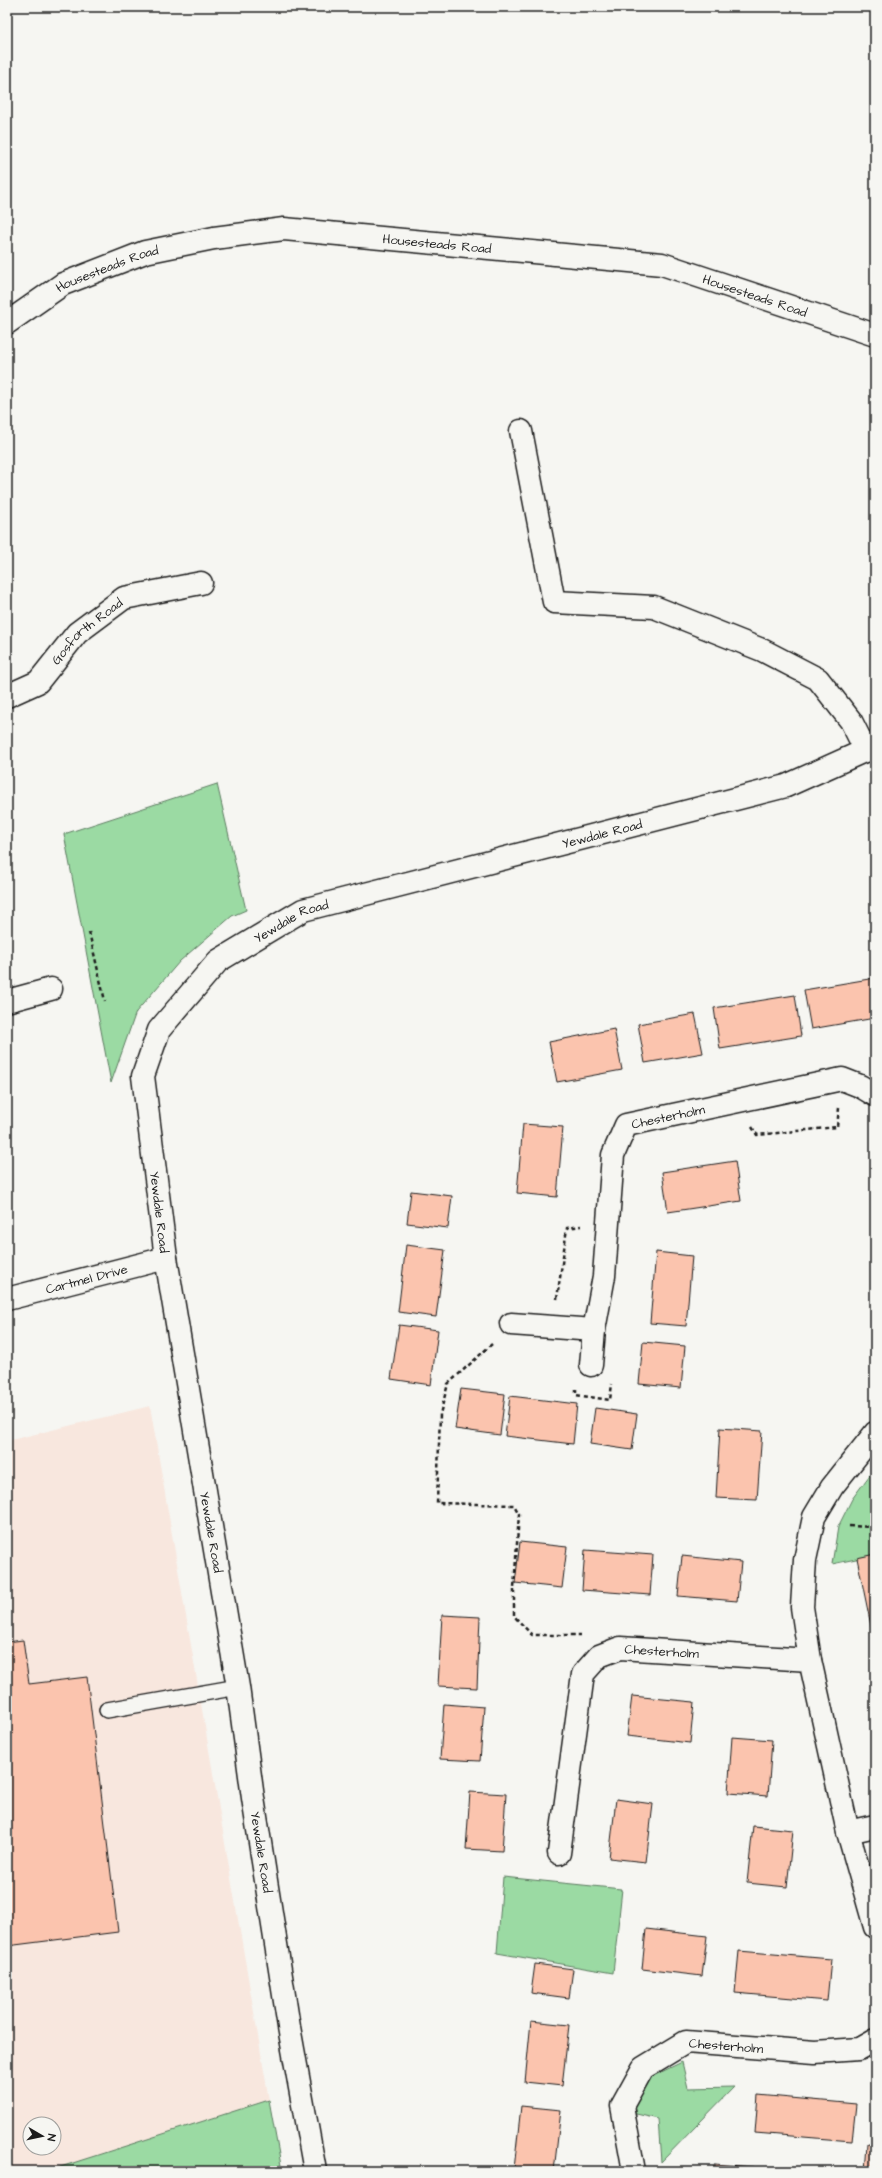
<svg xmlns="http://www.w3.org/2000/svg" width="882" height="2178" font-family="'Architects Daughter',sans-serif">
  <rect width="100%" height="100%" fill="#f6f6f2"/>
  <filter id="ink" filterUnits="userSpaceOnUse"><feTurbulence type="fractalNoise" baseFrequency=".025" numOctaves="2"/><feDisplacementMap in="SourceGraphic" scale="8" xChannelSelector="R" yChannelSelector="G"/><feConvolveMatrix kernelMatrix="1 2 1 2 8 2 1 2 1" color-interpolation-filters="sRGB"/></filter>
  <g filter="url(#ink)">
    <!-- built -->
    <path fill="#f8e7de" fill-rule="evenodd" d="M150 1406 269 2100 48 2171H7V1441ZM30 2124H54V2148H30Z"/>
    <!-- green -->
    <g fill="#9bdaa3" stroke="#5c7b60">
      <path d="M217 784 246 910 232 916 180 961 136 1012 111 1083 64 834Z"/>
      <path d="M875 1468V1555L832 1564 838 1527 852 1499Z"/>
      <path d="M503 1877 622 1889 613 1973 497 1953Z"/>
      <path d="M682 2062 688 2088 734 2087 661 2162 658 2119 632 2113V2107L651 2077Z"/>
      <path d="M269 2100 282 2171H48Z"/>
    </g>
    <!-- building -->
    <g fill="#fbc4ae" stroke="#1c1c1c">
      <path d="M875 978V1018L811 1029 804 990Z"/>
      <path d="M795 995 801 1036 720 1049 714 1008Z"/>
      <path d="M695 1014 703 1053 645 1063 638 1024Z"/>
      <path d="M614 1029 622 1070 557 1082 549 1042Z"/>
      <path d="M523 1124 563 1127 557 1197 517 1193Z"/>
      <path d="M735 1161 741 1201 668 1212 662 1172Z"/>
      <path d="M411 1191 452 1196 448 1228 407 1223Z"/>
      <path d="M406 1245 445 1250 436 1317 398 1312Z"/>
      <path d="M656 1252 692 1256 686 1326 650 1323Z"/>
      <path d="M399 1325 438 1330 431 1385 391 1379Z"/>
      <path d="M643 1342 685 1346 681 1388 639 1384Z"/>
      <path d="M461 1389 505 1394 500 1435 455 1429Z"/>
      <path d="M510 1396 577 1404 573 1444 505 1436Z"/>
      <path d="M595 1408 637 1414 632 1450 590 1444Z"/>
      <path d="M720 1428 762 1431 757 1500 716 1498Z"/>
      <path d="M520 1542 567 1547 562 1588 515 1583Z"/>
      <path d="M585 1550 653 1555 650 1595 582 1590Z"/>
      <path d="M875 1554V1645L857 1558Z"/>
      <path d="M682 1556 741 1562 737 1601 678 1596Z"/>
      <path d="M442 1615 480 1617 477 1688 438 1686Z"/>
      <path d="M23 1640 29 1684 87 1677 118 1932 7 1946V1642Z"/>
      <path d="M632 1696 694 1702 690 1743 627 1736Z"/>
      <path d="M444 1704 484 1707 480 1761 440 1759Z"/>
      <path d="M732 1737 772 1740 768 1796 728 1793Z"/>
      <path d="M470 1792 506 1794 502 1851 466 1849Z"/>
      <path d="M616 1799 653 1804 646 1862 609 1858Z"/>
      <path d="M753 1826 793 1830 787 1887 747 1883Z"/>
      <path d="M646 1929 707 1936 702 1976 642 1969Z"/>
      <path d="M739 1951 831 1959 827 2001 735 1993Z"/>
      <path d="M535 1964 573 1969 569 1998 531 1993Z"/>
      <path d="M531 2021 569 2025 562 2086 525 2082Z"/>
      <path d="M758 2095 856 2104 852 2141 755 2133Z"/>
      <path d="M521 2106 561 2110 554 2171 514 2169Z"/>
      <path d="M867 2144 875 2145V2171H865Z"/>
      <path d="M714 2164 753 2167V2171H714Z"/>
    </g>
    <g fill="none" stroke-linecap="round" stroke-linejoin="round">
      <defs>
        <path id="lane" d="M107 1710 238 1687"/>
        <g id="street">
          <path id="s1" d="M7 323 63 284 145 252 214 238 284 229 662 264 875 335"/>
          <path d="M521 431 554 602 654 607 762 650 818 679 851 721 866 751"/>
          <path id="s2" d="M7 696 38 682 77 633 124 598 201 583"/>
          <path d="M7 1001 51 989"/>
          <path id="s3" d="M7 1299 166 1258"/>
          <path d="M511 1324 594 1330"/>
          <path id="s4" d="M591 1365 594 1330 604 1276 613 1155 626 1125 842 1079 860 1086 875 1095"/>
          <path d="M875 1433 832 1487 814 1517 805 1560 802 1607 810 1660 848 1832 875 1927"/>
          <path d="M848 1832 875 1826"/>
          <path id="s5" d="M559 1853 583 1674 599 1656 620 1648 810 1660"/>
          <path id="s6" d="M315 2171 289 2027 253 1798 238 1687 166 1258 143 1076 159 1030 218 961 303 910 786 786 875 746"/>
          <path id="s7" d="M634 2171 622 2106 643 2068 686 2042 815 2052 859 2049 875 2040"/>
        </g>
      </defs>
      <!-- lane casing -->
      <use href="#lane" stroke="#1c1c1c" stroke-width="18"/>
      <!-- street casing -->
      <use href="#street" stroke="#1c1c1c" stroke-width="25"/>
      <!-- path -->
      <g stroke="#1c1c1c" stroke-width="2.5" stroke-dasharray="4 3" stroke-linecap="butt">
        <path d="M89 932 105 1001"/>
        <path d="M752 1127 757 1135 837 1127 839 1108"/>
        <path d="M557 1299 567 1228 581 1226"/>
        <path d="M492 1344 448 1384 440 1414 437 1503 514 1505 519 1514 514 1588V1616L532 1635H581"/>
        <path d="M576 1389V1395L610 1400 612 1384"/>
        <path d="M849 1526 875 1527"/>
        <path d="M871 1976 875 1975"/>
      </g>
      <!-- lane -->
      <use href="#lane" stroke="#f6f6f2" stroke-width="15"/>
      <!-- street -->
      <use href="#street" stroke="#f6f6f2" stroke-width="22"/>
    </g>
  </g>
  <g text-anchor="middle" stroke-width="4" stroke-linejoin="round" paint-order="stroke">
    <!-- street labels -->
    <g font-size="13" fill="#1c1c1c" stroke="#f6f6f2">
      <text dy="5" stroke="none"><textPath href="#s1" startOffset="451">Housesteads Road</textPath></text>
      <text dy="5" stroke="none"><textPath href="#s1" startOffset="115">Housesteads Road</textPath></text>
      <text dy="5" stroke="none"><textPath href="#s1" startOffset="775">Housesteads Road</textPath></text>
      <text dy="5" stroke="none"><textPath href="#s2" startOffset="105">Gosforth Road</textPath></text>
      <text dy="5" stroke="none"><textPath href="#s6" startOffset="1656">Yewdale Road</textPath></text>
      <text dy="5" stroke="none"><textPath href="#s6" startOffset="1332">Yewdale Road</textPath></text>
      <text dy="5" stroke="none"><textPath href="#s4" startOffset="287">Chesterholm</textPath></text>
      <text transform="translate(160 1212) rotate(83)" y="5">Yewdale Road</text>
      <text dy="5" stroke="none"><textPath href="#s3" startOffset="82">Cartmel Drive</textPath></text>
      <text transform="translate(212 1532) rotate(80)" y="5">Yewdale Road</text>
      <text dy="5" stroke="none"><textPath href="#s5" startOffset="269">Chesterholm</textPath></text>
      <text transform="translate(262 1852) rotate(81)" y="5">Yewdale Road</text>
      <text dy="5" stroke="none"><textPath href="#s7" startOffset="200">Chesterholm</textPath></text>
    </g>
  </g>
  <!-- margin -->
  <rect width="882" height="2178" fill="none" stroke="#f6f6f2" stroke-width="24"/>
  <rect x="12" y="12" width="858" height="2154" fill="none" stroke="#1c1c1c" stroke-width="1.5" filter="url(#ink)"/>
  <!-- north arrow -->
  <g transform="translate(42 2136) rotate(99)"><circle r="19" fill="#f6f6f2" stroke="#9f9f9c"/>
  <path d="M0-3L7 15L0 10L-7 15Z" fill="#1c1c1c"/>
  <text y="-6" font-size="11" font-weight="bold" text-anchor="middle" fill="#1c1c1c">N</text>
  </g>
</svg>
